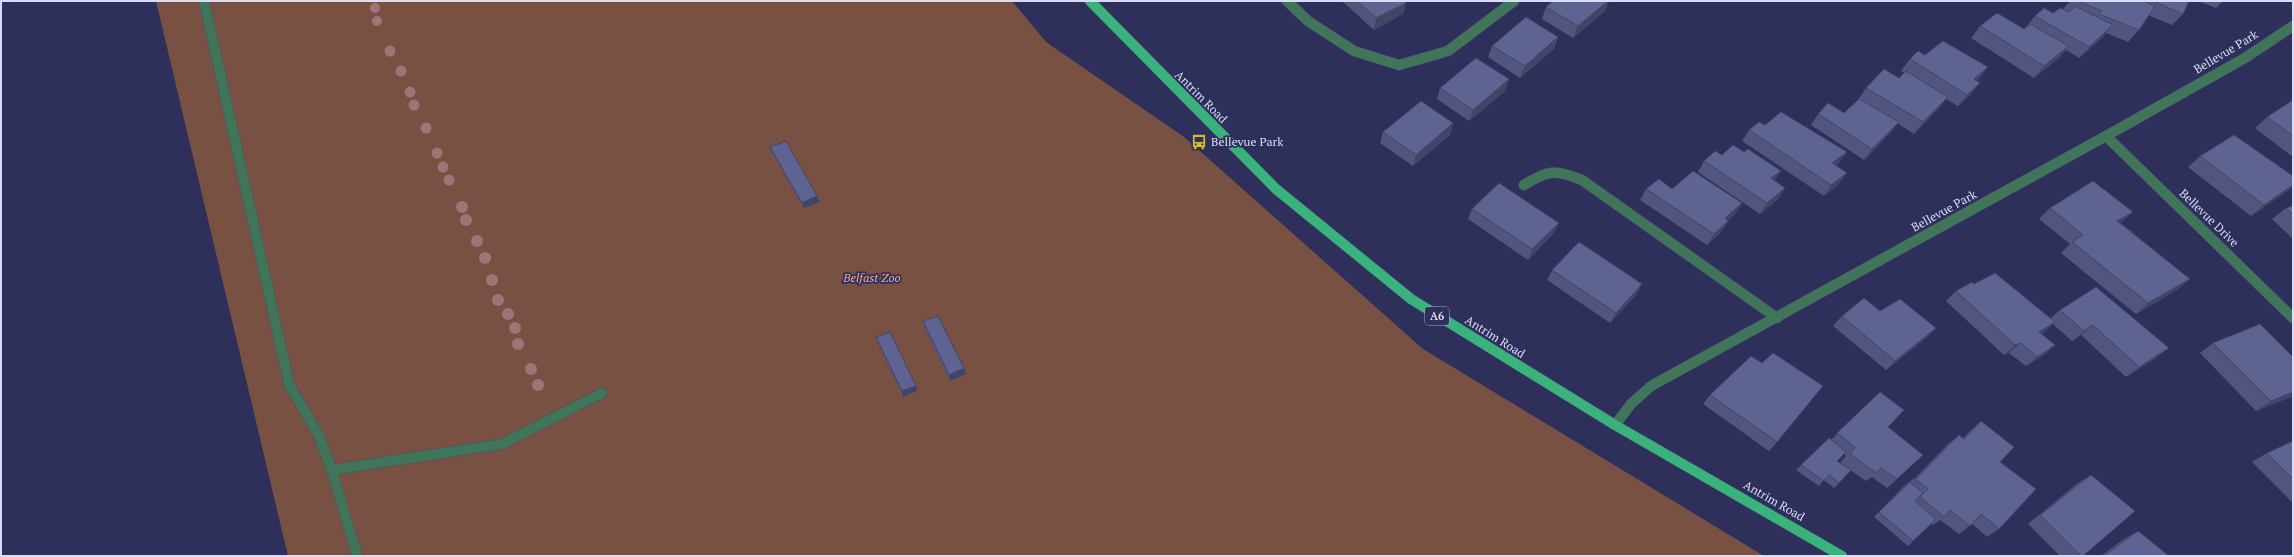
<svg xmlns="http://www.w3.org/2000/svg" width="2294" height="557" font-family="'PT Serif',serif">
  <rect width="100%" height="100%" fill="#2e305b"/>
  <!-- green -->
  <path fill="#795143" d="M156 1H1012L1046 42 1184 137 1423 349 1764 556H288Z"/>
  <g fill="none" stroke-linecap="round" stroke-linejoin="round">
    <defs>
      <g id="service">
        <path d="M204 1 289 384 318 434 332 470 357 556"/>
        <path d="M1524 185C1548 170 1556 169 1582 180L1777 318"/>
        <path d="M332 470 502 444 602 393"/>
      </g>
      <g id="minor">
        <path d="M1287 1 1308 21 1354 51 1399 65 1448 51 1514 1"/>
        <path d="M2106 136 2293 318"/>
        <path d="M1615 425 1631 404 1651 386 2106 136 2245 58 2293 26"/>
      </g>
      <path id="primary" d="M1090 1 1276 189 1411 299 1615 425 1842 556"/>
    </defs>
    <!-- service casing -->
    <use href="#service" stroke="#494c74" stroke-width="11"/>
    <!-- minor casing -->
    <use href="#minor" stroke="#494c74" stroke-width="11"/>
    <!-- primary casing -->
    <use href="#primary" stroke="#494c74" stroke-width="11"/>
    <!-- service -->
    <use href="#service" stroke="#41755a" stroke-width="10"/>
    <!-- minor -->
    <use href="#minor" stroke="#41755a" stroke-width="10"/>
    <!-- primary -->
    <use href="#primary" stroke="#3ab27b" stroke-width="10"/>
  </g>
  <!-- trees -->
  <g fill="#9f7478">
    <circle cx="375" cy="8" r="5"/>
    <circle cx="377" cy="21" r="5"/>
    <circle cx="390" cy="51" r="5.5"/>
    <circle cx="401" cy="71" r="5.5"/>
    <circle cx="410" cy="92" r="5.5"/>
    <circle cx="414" cy="105" r="5.5"/>
    <circle cx="426" cy="128" r="5.5"/>
    <circle cx="437" cy="153" r="5.5"/>
    <circle cx="443" cy="167" r="5.5"/>
    <circle cx="449" cy="180" r="5.5"/>
    <circle cx="462" cy="207" r="6"/>
    <circle cx="466" cy="220" r="6"/>
    <circle cx="477" cy="241" r="6"/>
    <circle cx="485" cy="258" r="6"/>
    <circle cx="492" cy="280" r="6"/>
    <circle cx="498" cy="300" r="6"/>
    <circle cx="508" cy="314" r="6"/>
    <circle cx="515" cy="328" r="6"/>
    <circle cx="518" cy="344" r="6"/>
    <circle cx="531" cy="369" r="6"/>
    <circle cx="538" cy="385" r="6"/>
  </g>
  <!-- wall -->
  <g fill="#52557e">
    <path d="M1342 1H1404L1406 3 1403 14 1374 30Z"/>
    <path d="M2070 1H2189L2183 14 2172 25 2148 15 2139 30 2128 42 2106 33 2103 37 2079 58 2066 50 2059 58 2034 78 1971 38 1980 26 2024 29 2026 27 2035 16 2053 13 2063 9Z"/>
    <path d="M2198 1H2223L2216 8Z"/>
    <path d="M1546 7 1605 11 1573 38 1542 19Z"/>
    <path d="M1558 37 1554 49 1520 78 1488 57 1492 46Z"/>
    <path d="M1925 55 1988 67 1976 81 1971 94 1958 106 1946 99 1939 108 1914 134 1897 123 1890 133 1864 160 1811 125 1818 114 1844 113 1858 100 1866 88 1899 78 1905 73 1901 71 1910 59Z"/>
    <path d="M1509 79 1505 91 1469 121 1437 99 1440 88Z"/>
    <path d="M2293 100V157L2255 128 2267 117Z"/>
    <path d="M1453 123 1450 135 1413 166 1380 143 1383 132Z"/>
    <path d="M1749 130 1839 163 1836 165 1839 184 1824 196 1742 141Z"/>
    <path d="M770 147 820 202 804 208 772 153Z"/>
    <path d="M1722 155 1774 180 1785 188 1778 199 1760 214 1698 172 1704 161Z"/>
    <path d="M2200 156 2293 176V186L2286 192 2251 216 2188 167Z"/>
    <path d="M1646 189H1672L1742 203 1735 214 1727 221H1728L1721 232 1707 245 1640 200Z"/>
    <path d="M2293 206V239L2272 219 2286 208Z"/>
    <path d="M2050 208 2121 223 2190 279 2177 290 2136 314 2061 253 2070 244 2039 219Z"/>
    <path d="M1472 209 1554 233 1528 260 1468 219Z"/>
    <path d="M1552 270 1642 284 1636 295 1610 323 1547 280Z"/>
    <path d="M1974 284 2051 318 2060 310 2096 287 2156 358 2126 377 2081 335 2072 341 2053 324 2041 334 2055 345 2044 355 2026 366 2009 353 2004 355 1946 301 1956 291Z"/>
    <path d="M1880 311 1936 328 1926 338 1886 370 1833 326 1842 316Z"/>
    <path d="M923 321 964 368 966 374 950 381 924 327Z"/>
    <path d="M876 337 917 391 903 397 878 343Z"/>
    <path d="M2213 343 2293 357V396L2256 411 2200 353Z"/>
    <path d="M1880 392 1888 427 1897 479 1887 488 1872 477 1866 481 1840 463 1846 456 1844 454 1837 461 1839 483 1834 488 1824 480 1819 486 1796 470 1801 465 1831 440Z"/>
    <path d="M1710 395 1777 442 1769 451 1703 404Z"/>
    <path d="M1981 421 2000 462 1999 529 1987 537 1972 524 1959 534 1940 520 1933 525 1931 524 1913 541 1908 546 1874 517 1904 486 1914 478H1915L1948 444 1959 435 1963 438 1970 431Z"/>
    <path d="M2293 441V503L2252 462 2267 453Z"/>
    <path d="M2091 475 2083 556H2060L2028 524 2078 483Z"/>
    <path d="M2138 531 2169 556H2101L2124 539Z"/>
  </g>
  <!-- shaded-wall -->
  <g fill="#424566">
    <path d="M1608 1H1609L1605 11 1573 38 1578 26Z"/>
    <path d="M1406 3 1403 14 1374 30 1376 18Z"/>
    <path d="M2113 25 2103 37 2079 58 2089 47Z"/>
    <path d="M1558 37 1554 49 1520 78 1525 66Z"/>
    <path d="M2069 46 2059 58 2034 78 2044 66Z"/>
    <path d="M1988 67 1979 79 1965 91 1974 79Z"/>
    <path d="M1509 79 1505 91 1469 121 1473 110Z"/>
    <path d="M1980 83 1971 94 1958 106 1967 95Z"/>
    <path d="M1948 97 1939 108 1914 134 1923 122Z"/>
    <path d="M1899 122 1890 133 1864 160 1872 149Z"/>
    <path d="M1453 123 1450 135 1413 166 1416 155Z"/>
    <path d="M1847 152 1839 163 1825 174 1832 163Z"/>
    <path d="M1781 171 1773 182 1771 178Z"/>
    <path d="M1847 173 1839 184 1824 196 1831 185Z"/>
    <path d="M2293 185V186L2286 192 2251 216 2264 205Z"/>
    <path d="M1785 188 1778 199 1760 214 1767 203Z"/>
    <path d="M817 196 820 202 804 208 802 203Z"/>
    <path d="M1742 203 1735 214 1718 229 1725 218Z"/>
    <path d="M2133 212 2121 223 2106 231 2117 221Z"/>
    <path d="M1728 221 1721 232 1707 245 1714 234Z"/>
    <path d="M1559 223 1554 233 1528 260 1532 249Z"/>
    <path d="M2190 279 2177 290 2136 314 2148 303Z"/>
    <path d="M1642 284 1636 295 1610 323 1616 313Z"/>
    <path d="M2055 322 2044 332 2028 342 2039 332Z"/>
    <path d="M2093 325 2081 335 2072 341 2084 331Z"/>
    <path d="M1936 328 1926 338 1886 370 1895 361Z"/>
    <path d="M2021 343 2009 353 2004 355 2015 345Z"/>
    <path d="M2055 345 2044 355 2026 366 2037 357Z"/>
    <path d="M2169 348 2156 358 2126 377 2139 367Z"/>
    <path d="M964 368 966 374 950 381 949 375Z"/>
    <path d="M916 386 917 391 903 397 902 391Z"/>
    <path d="M2293 392V396L2256 411 2271 401Z"/>
  </g>
  <!-- building -->
  <g fill="#5f6392" stroke="#424566">
    <path d="M1357 1H1404L1406 3 1376 18Z"/>
    <path d="M1553 1H1608L1578 26 1546 7Z"/>
    <path d="M2078 1H2143L2155 6 2139 30 2099 14 2102 11Z"/>
    <path d="M2153 1H2189L2183 14Z"/>
    <path d="M2075 6 2113 25 2089 47 2035 16 2044 8 2053 13 2060 8 2069 12Z"/>
    <path d="M1997 13 2024 29 2030 24 2069 46 2044 66 1980 26Z"/>
    <path d="M1526 17 1558 37 1525 66 1492 46Z"/>
    <path d="M1943 41 1988 67 1974 79 1980 83 1967 95 1910 59 1918 51 1925 55Z"/>
    <path d="M1476 58 1509 79 1473 110 1440 88Z"/>
    <path d="M1884 69 1899 78 1906 71 1948 97 1923 122 1866 88Z"/>
    <path d="M1859 99 1899 122 1872 149 1818 114 1828 103 1844 113Z"/>
    <path d="M2293 100V136L2267 117Z"/>
    <path d="M1421 101 1453 123 1416 155 1383 132Z"/>
    <path d="M1781 112 1847 152 1832 163 1847 173 1831 185 1749 130 1759 122 1765 125Z"/>
    <path d="M2234 135 2293 176V185L2264 205 2200 156Z"/>
    <path d="M786 141 817 196 802 203 770 147Z"/>
    <path d="M1733 145 1744 152 1748 149 1781 171 1771 178 1785 188 1767 203 1704 161 1715 151 1722 155Z"/>
    <path d="M1693 171 1742 203 1725 218 1728 221 1714 234 1646 189 1659 179 1672 189Z"/>
    <path d="M2093 181 2133 212 2117 221 2190 279 2148 303 2072 242 2083 235 2050 208Z"/>
    <path d="M1499 183 1559 223 1532 249 1472 209Z"/>
    <path d="M2293 206V215L2286 208Z"/>
    <path d="M1579 242 1642 284 1616 313 1552 270Z"/>
    <path d="M1995 273 2055 322 2039 332 2055 345 2037 357 2021 343 2015 345 1956 291 1972 282 1974 284Z"/>
    <path d="M2096 287 2169 348 2139 367 2093 325 2084 331 2060 310Z"/>
    <path d="M1864 298 1880 311 1900 299 1936 328 1895 361 1842 316Z"/>
    <path d="M938 316 964 368 949 375 923 321Z"/>
    <path d="M2260 324 2293 357V392L2271 401 2213 343Z"/>
    <path d="M890 332 916 386 902 391 876 337Z"/>
    <path d="M1773 353 1823 386 1777 442 1710 395 1751 356 1762 363Z"/>
    <path d="M1880 392 1904 410 1888 427 1923 455 1897 479 1881 468 1876 473 1850 454 1855 447 1837 433Z"/>
    <path d="M1981 421 2014 447 2000 462 2036 489 1999 529 1981 514 1970 526 1950 510 1944 517 1920 497 1928 489 1914 478H1917L1959 435 1964 439Z"/>
    <path d="M1829 438 1846 452 1837 461 1851 470 1839 483 1829 475 1824 481 1801 465Z"/>
    <path d="M2293 441V479L2267 453Z"/>
    <path d="M2091 475 2135 511 2083 556H2081L2040 515Z"/>
    <path d="M1910 482 1923 493 1915 501 1936 519 1913 541 1879 512Z"/>
    <path d="M2138 531 2169 556H2104Z"/>
  </g>
  <!-- icons -->
  <defs>
    <symbol id="bus-bare" viewBox="-9 -9 18 18"><path d="M-5-6H5V4H4V6H2V4H-2V6H-4V4H-5ZM-3.5-4V0h7V-4ZM-3.5 1.2v1.5H-2V1.2ZM2 1.2v1.5H3.5V1.2Z" fill="#ceb838" stroke="#2e305b" stroke-width="2.5" paint-order="stroke"/></symbol>
  </defs>
  <g fill-rule="evenodd">
    <use href="#bus-bare" x="1188" y="131" width="22" height="22"/>
  </g>
  <g text-anchor="middle" stroke-width="3.5" stroke-linejoin="round" paint-order="stroke">
    <!-- shield labels -->
    <rect fill="#2e305b" stroke="#a5a8c8" stroke-width="1" x="1425" y="307" width="24" height="18" rx="3"/>
    <g font-size="11" font-weight="bold" fill="#d8dcf7">
      <text x="1437" y="320">A6</text>
    </g>
    <!-- street labels -->
    <g font-size="12" fill="#d8dcf7" stroke="#2e305b">
      <text transform="translate(2226 52) rotate(-31)" y="4">Bellevue Park</text>
      <text transform="translate(1201 97) rotate(45)" y="4">Antrim Road</text>
      <text transform="translate(1944 211) rotate(-29)" y="4">Bellevue Park</text>
      <text transform="translate(2209 218) rotate(44)" y="4">Bellevue Drive</text>
      <text transform="translate(1495 337) rotate(32)" y="4">Antrim Road</text>
      <text transform="translate(1774 501) rotate(30)" y="4">Antrim Road</text>
    </g>
    <!-- poi labels -->
    <g font-size="12" fill="#d8dcf7" stroke="#2e305b" text-anchor="start">
      <text x="1211" y="146">Bellevue Park</text>
    </g>
    <!-- park labels -->
    <g font-size="12" font-style="italic" fill="#fbab8f" stroke="#2e305b">
      <text x="872" y="282">Belfast Zoo</text>
    </g>
  </g>
  <!-- border -->
  <rect width="2294" height="557" fill="none" stroke="#d8dcf7" stroke-width="4"/>
</svg>
